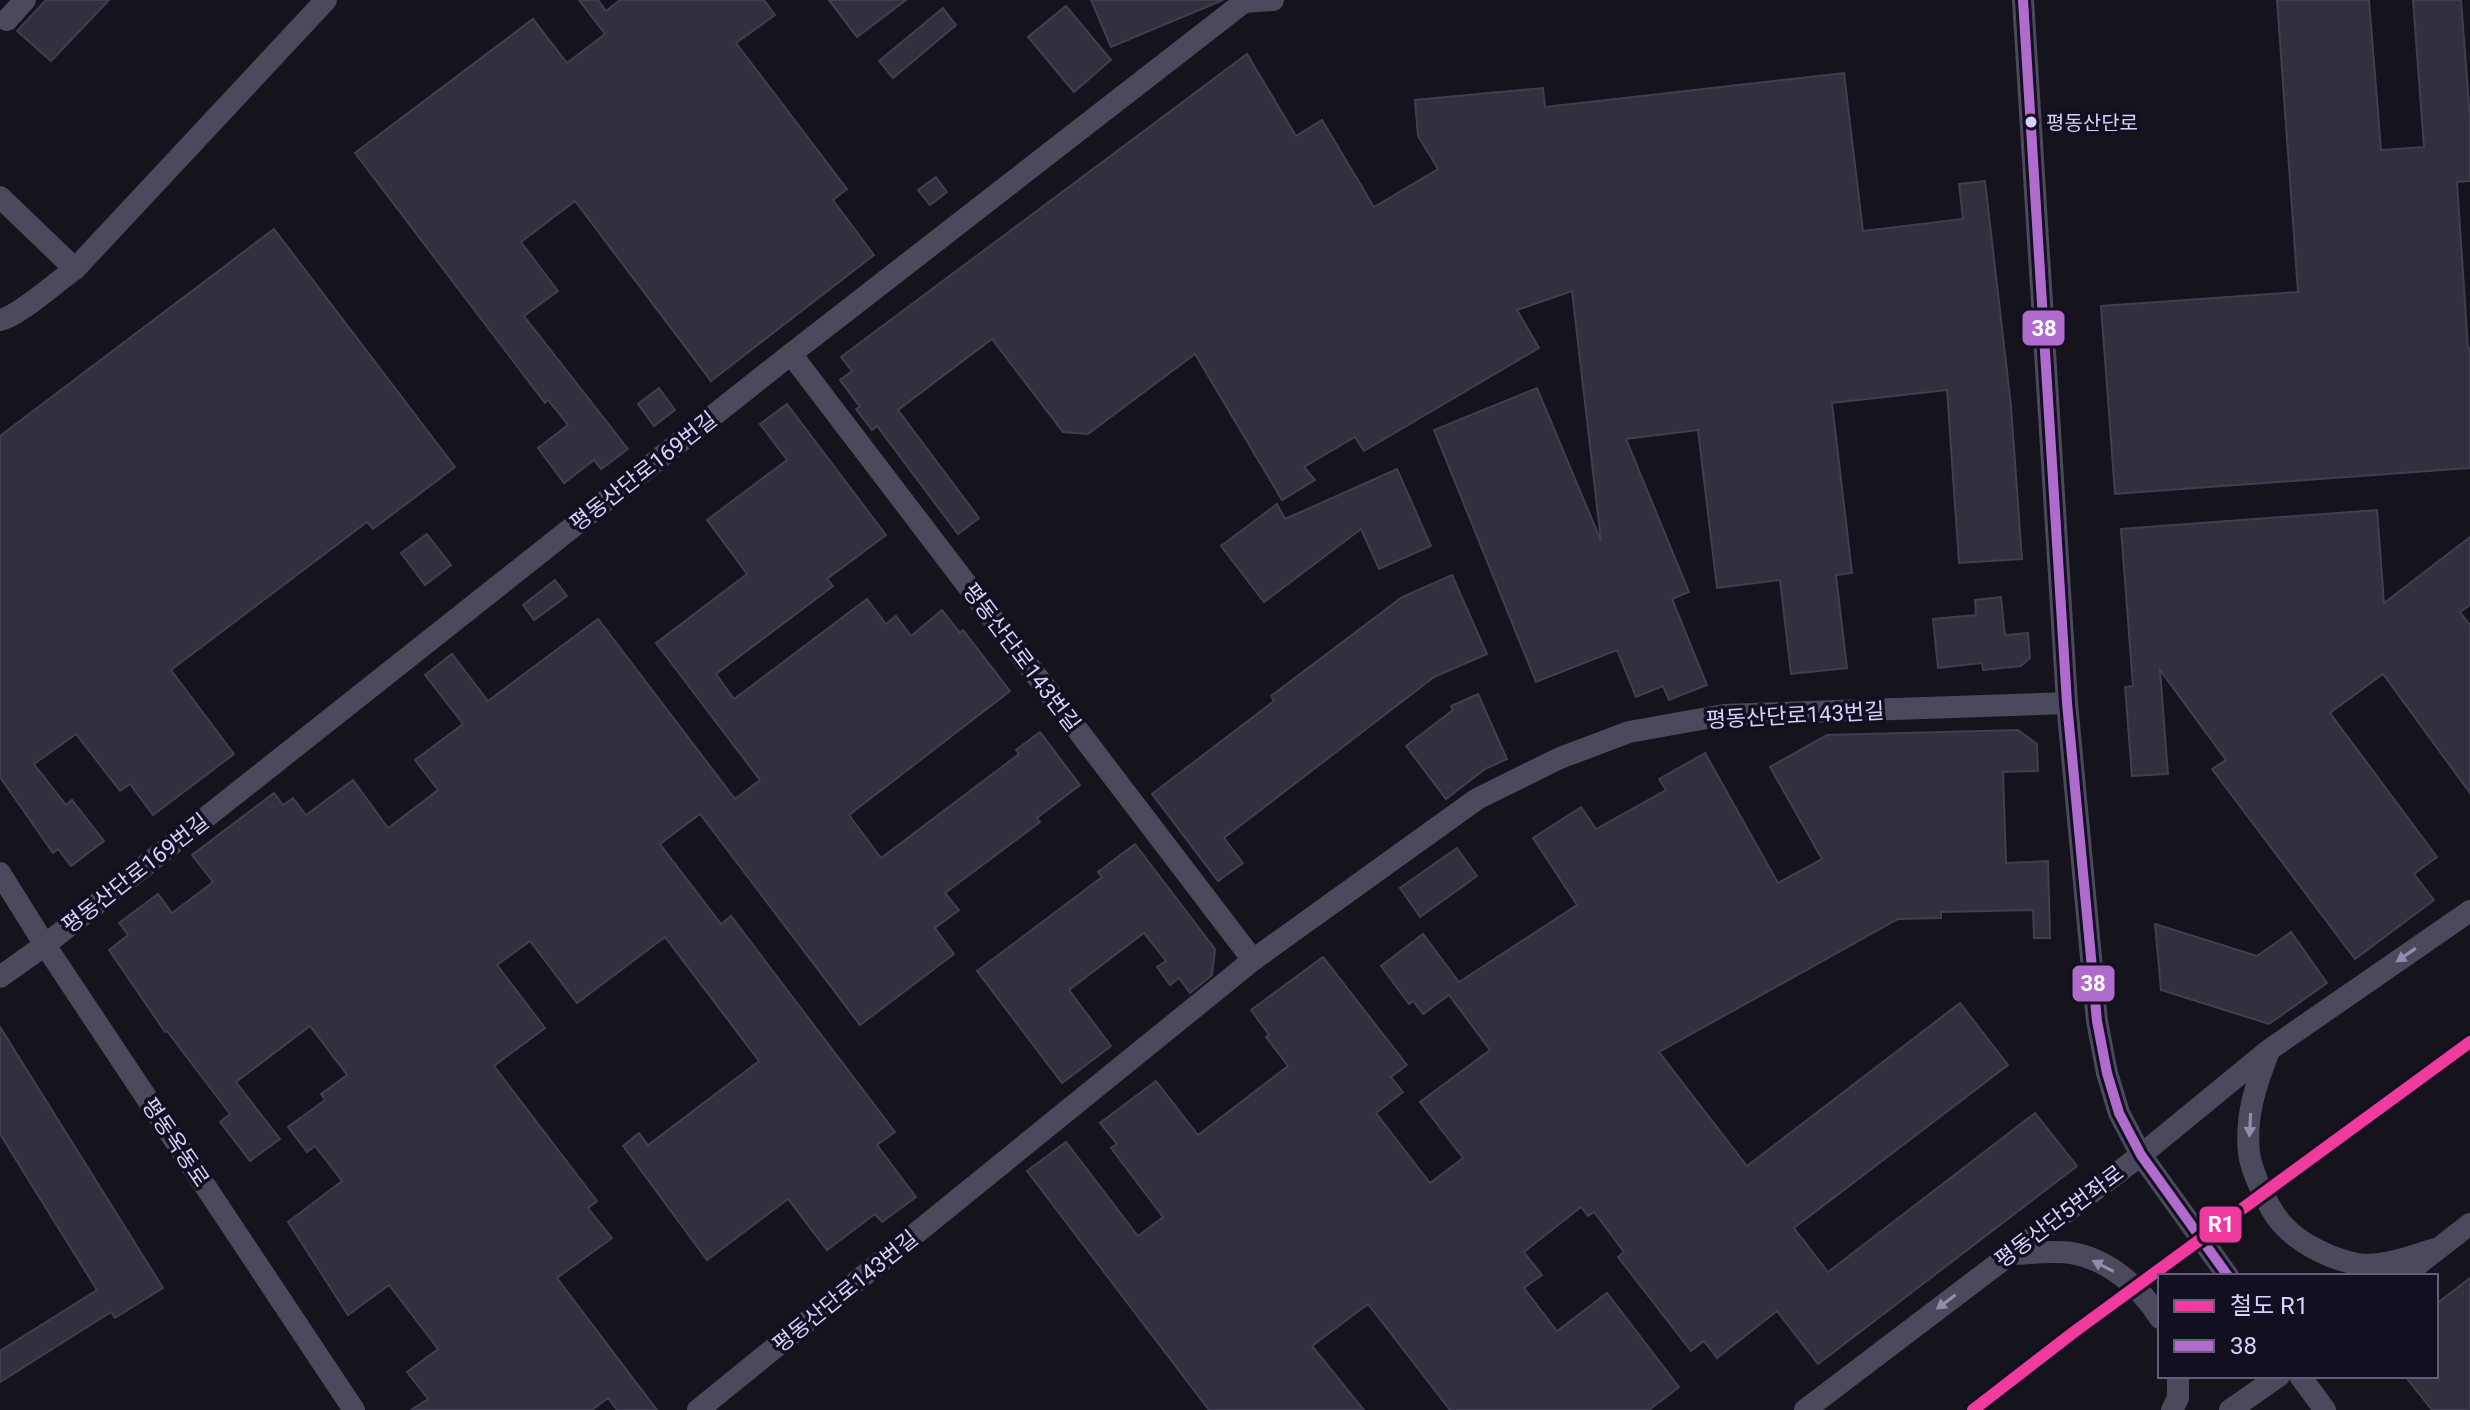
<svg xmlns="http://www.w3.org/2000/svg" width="2470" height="1410" font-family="Roboto,'Noto Sans KR',sans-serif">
  <rect width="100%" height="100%" fill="#15131c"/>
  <!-- building -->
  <g fill="#33303e" stroke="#423d4f" stroke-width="2">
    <path d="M46 0H109L51 61 17 31Z"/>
    <path d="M579 0H598L606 11 620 0H764L775 15 736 43 847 189 833 200 874 255 711 381 575 201 521 242 558 291 524 316 628 449 601 469 594 460 564 483 538 448 568 425 548 400 545 403 355 153 533 19 567 63 605 34Z"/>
    <path d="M829 0H906L857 37Z"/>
    <path d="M1091 0H1223L1111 47Z"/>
    <path d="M2277 0H2369L2381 150 2424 147 2413 0H2461L2470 118V181L2457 182 2468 348H2470V468L2115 494 2101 306 2298 292Z"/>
    <path d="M1066 6 1111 60 1074 92 1028 37Z"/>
    <path d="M943 8 956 25 893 78 879 61Z"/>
    <path d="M1247 54 1296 136 1322 120 1374 207 1438 169 1418 136 1415 100 1543 88 1545 107 1844 73 1863 231 1963 219 1959 184 1985 181 2011 406 2022 559 1959 563 1947 390 1832 403 1852 573 1836 575 1847 668 1791 674 1780 580 1717 588 1698 430 1626 439 1689 592 1672 599 1707 685 1669 700 1663 686 1636 697 1617 650 1536 682 1434 430 1537 388 1601 541 1572 291 1517 310 1539 348 1364 451 1355 437 1304 467 1315 480 1282 500 1195 354 1088 434 1063 432 992 339 898 410 979 518 958 534 877 426 872 430 856 409 860 407 840 380 852 371 841 357Z"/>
    <path d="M936 177 947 192 930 205 918 190Z"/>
    <path d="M274 229 455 467 373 529 367 522 171 670 234 754 153 815 130 784 120 791 76 734 34 764 66 805 72 800 104 841 71 866 58 849 53 853 0 777V436Z"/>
    <path d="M659 388 675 410 654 426 638 404Z"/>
    <path d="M787 404 886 535 827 579 833 586 716 674 734 699 867 599 886 624 896 616 911 636 942 610 960 633 963 630 1010 691 849 815 881 858 1019 754 1016 750 1040 732 1080 785 1037 818 1040 822 945 893 959 910 935 928 954 954 860 1025 700 814 660 844 721 924 731 916 895 1132 877 1145 916 1197 882 1222 875 1214 827 1250 788 1199 707 1260 623 1146 639 1133 648 1145 759 1061 665 937 577 1003 530 941 497 965 545 1028 494 1066 597 1201 588 1208 612 1238 557 1278 657 1410H617L608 1398 592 1410H411L428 1399 407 1372 438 1349 389 1285 348 1315 288 1222 342 1181 315 1146 307 1152 288 1127 325 1100 321 1094 347 1075 310 1026 236 1082 280 1139 250 1161 220 1122 230 1114 167 1031 165 1032 109 950 128 935 119 923 158 894 172 913 213 882 192 855 274 793 283 805 293 798 306 815 353 780 388 828 438 790 415 760 463 724 425 675 452 654 488 701 598 619 735 799 760 780 656 643 747 574 707 520 787 460 760 424Z"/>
    <path d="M1397 469 1431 546 1379 569 1361 529 1264 602 1221 546 1277 504 1285 519Z"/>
    <path d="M2377 510 2384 603 2470 537V605L2460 612 2470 625V793L2383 674 2330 713 2437 857 2414 874 2434 900 2355 959 2212 769 2226 760 2160 670 2168 774 2132 776 2125 687 2133 686 2121 529Z"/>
    <path d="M427 534 451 565 425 585 401 553Z"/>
    <path d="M1452 575 1487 654 1434 677 1224 838 1243 863 1218 881 1152 794 1274 701 1271 696 1402 597Z"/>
    <path d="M555 580 567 596 534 620 523 605Z"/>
    <path d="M2001 597 2005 635 2028 633 2030 658 2021 666 1983 670 1982 663 1938 668 1933 619 1976 615 1975 600Z"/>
    <path d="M1478 694 1507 759 1485 769 1446 799 1406 746 1453 710 1451 706Z"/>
    <path d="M2018 730 2037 744 2038 771 2003 772 2006 863 2048 861 2050 938H2034L2033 910 1941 912V918L1898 919 1659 1052 1747 1166 1960 1003 2008 1065 1794 1228 1828 1272 2035 1113 2077 1166 1818 1364 1777 1311 1717 1358 1704 1341 1691 1351 1618 1257 1624 1252 1594 1212 1588 1216 1581 1207 1524 1252 1542 1275 1524 1288 1557 1331 1607 1293 1679 1387 1649 1410H1450L1368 1304 1312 1346 1364 1410H1209L1027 1171 1066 1142 1138 1236 1163 1217 1111 1148 1117 1144 1100 1123 1156 1081 1198 1135 1288 1066 1266 1037 1269 1035 1251 1010 1323 957 1407 1065 1391 1077 1403 1092 1376 1113 1430 1183 1463 1158 1420 1102 1490 1050 1449 995 1423 1014 1413 1001 1409 1004 1381 966 1423 934 1459 982 1577 905 1533 838 1581 807 1596 829 1666 790 1659 779 1705 753 1778 883 1822 859 1770 767 1827 735Z"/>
    <path d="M1135 844 1215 949 1212 975 1190 993 1179 978 1170 985 1157 967 1166 961 1144 933 1069 990 1111 1046 1062 1083 977 971 1102 877 1098 872Z"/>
    <path d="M1457 848 1477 876 1420 917 1400 888Z"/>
    <path d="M2155 924 2257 956 2291 932 2327 983 2269 1024 2161 990Z"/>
    <path d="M0 1027 163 1288 115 1318 111 1312 0 1382V1351L97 1290 0 1134Z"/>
    <path d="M2470 1278V1410H2432L2405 1376H2436V1304Z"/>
  </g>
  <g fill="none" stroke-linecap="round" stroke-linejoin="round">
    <!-- minor -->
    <g stroke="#4b495c" stroke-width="22">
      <path d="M2023 0 2067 703 2097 1021 2107 1073 2119 1113 2141 1155 2228 1276"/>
      <path d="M7 20 25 0"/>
      <path d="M0 197 75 269"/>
      <path d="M0 320C19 316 56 282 75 269L326 0"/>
      <path d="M791 354 1253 960"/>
      <path d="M0 873 45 945 354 1410"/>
      <path d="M0 977 45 945 791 354 1244 2 1273 0"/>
      <path d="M2269 1051C2256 1084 2245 1116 2249 1153 2251 1171 2270 1212 2283 1225 2300 1244 2333 1260 2358 1264 2383 1268 2413 1255 2436 1249"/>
      <path d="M2008 1254C2028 1254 2051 1250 2071 1253 2108 1259 2140 1287 2160 1318"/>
      <path d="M2403 1276 2470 1224"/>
      <path d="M2300 1376 2325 1410"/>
      <path d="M698 1410 1253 960 1477 799 1560 758 1629 732 1724 715 2067 703"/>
      <path d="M1805 1410 2141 1155 2269 1050 2470 911"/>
      <path d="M2172 1410 2178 1398V1376"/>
      <path d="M2230 1410 2279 1376"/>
    </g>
    <defs>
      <path id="rail" d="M1973 1410 2074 1332 2470 1042"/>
    </defs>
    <!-- rail casing -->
    <use href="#rail" stroke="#455463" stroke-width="9"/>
    <!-- rail -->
    <use href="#rail" stroke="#130f20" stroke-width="6" stroke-dasharray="18" stroke-linecap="butt"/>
    <defs>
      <path id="bus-1" d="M2023 0 2067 703 2097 1021 2107 1073 2119 1113 2141 1155 2228 1276"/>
    </defs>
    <!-- bus-1 casing -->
    <use href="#bus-1" stroke="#130f20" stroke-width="16"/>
    <!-- bus-1 -->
    <use href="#bus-1" stroke="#b06ccc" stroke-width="10"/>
    <defs>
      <path id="rail-1" d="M1973 1410 2074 1332 2470 1042"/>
    </defs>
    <!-- rail-1 casing -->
    <use href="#rail-1" stroke="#130f20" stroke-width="18"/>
    <!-- rail-1 -->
    <use href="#rail-1" stroke="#f13a9d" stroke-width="12"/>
  </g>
  <!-- one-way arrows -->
  <defs><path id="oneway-solid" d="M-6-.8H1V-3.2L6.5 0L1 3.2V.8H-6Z" transform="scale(2)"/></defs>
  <g fill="#928dac">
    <use href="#oneway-solid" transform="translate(2406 955) rotate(145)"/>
    <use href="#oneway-solid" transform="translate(2250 1125) rotate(93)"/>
    <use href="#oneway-solid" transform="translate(2103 1266) rotate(-153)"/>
    <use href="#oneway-solid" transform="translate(1946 1302) rotate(143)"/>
  </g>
  <!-- markers -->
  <circle fill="#d9d1fb" stroke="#130f20" stroke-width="3" cx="2031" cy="122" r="7"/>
  <g text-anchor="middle" stroke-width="7" stroke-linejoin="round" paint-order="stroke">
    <!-- bus labels -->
    <g font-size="20" fill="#d9d1fb" stroke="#130f20" text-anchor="start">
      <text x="2046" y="130">평동산단로</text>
    </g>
    <!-- street labels -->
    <g font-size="22" fill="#d9d1fb" stroke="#130f20">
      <text transform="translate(643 471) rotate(-38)" y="8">평동산단로169번길</text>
      <text transform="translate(1022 657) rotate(53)" y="8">평동산단로143번길</text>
      <text transform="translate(1795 715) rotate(-3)" y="8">평동산단로143번길</text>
      <text transform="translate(135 873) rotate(-38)" y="8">평동산단로169번길</text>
      <text transform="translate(176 1142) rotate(56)" y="8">평동옥동로</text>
      <text transform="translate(2059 1216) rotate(-37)" y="8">평동산단5번좌로</text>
      <text transform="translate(845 1291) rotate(-39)" y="8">평동산단로143번길</text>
    </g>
  </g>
  <g stroke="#130f20" stroke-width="3">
    <rect x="2021" y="309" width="45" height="38" rx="8" fill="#b06ccc"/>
    <rect x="2071" y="964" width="45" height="39" rx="8" fill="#b06ccc"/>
    <rect x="2198" y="1205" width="45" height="39" rx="8" fill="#f13a9d"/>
  </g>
  <g font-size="22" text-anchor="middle" font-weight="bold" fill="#fff">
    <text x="2044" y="336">38</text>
    <text x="2093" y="991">38</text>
    <text x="2221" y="1232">R1</text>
  </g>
  <!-- legend -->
  <rect x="2158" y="1274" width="280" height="104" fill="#130f20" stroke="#625d78" stroke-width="2"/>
  <rect x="2174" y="1300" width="40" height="12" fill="#f13a9d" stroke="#625d78" stroke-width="2"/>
  <text x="2230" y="1314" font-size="24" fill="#d9d1fb">철도 R1</text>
  <rect x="2174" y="1340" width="40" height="12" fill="#b06ccc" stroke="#625d78" stroke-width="2"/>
  <text x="2230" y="1354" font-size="24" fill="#d9d1fb">38</text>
</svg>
